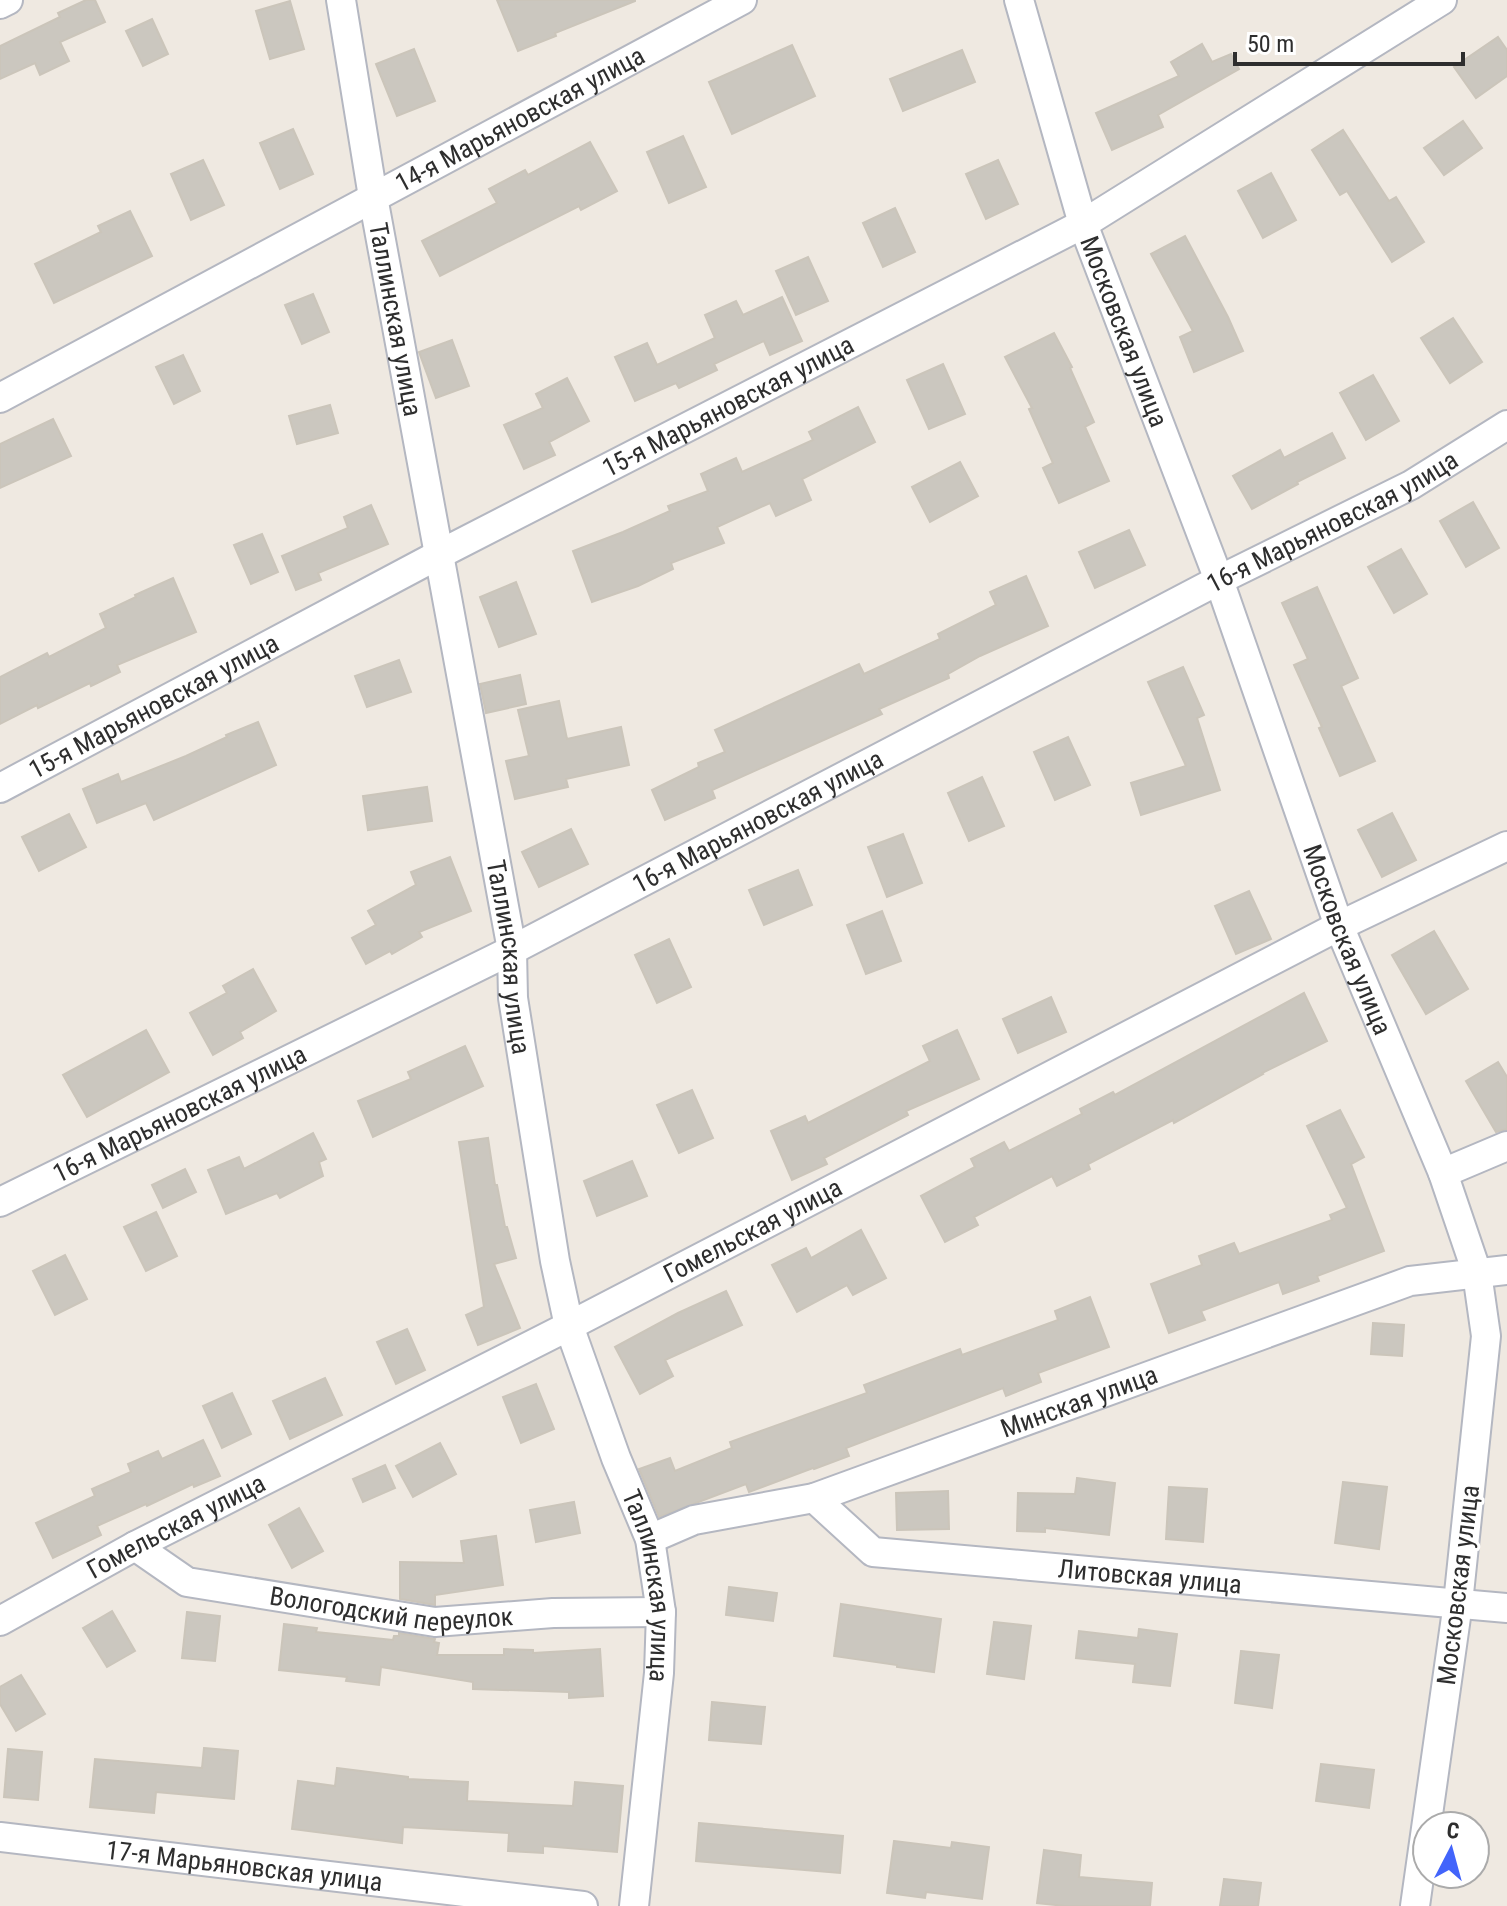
<svg xmlns="http://www.w3.org/2000/svg" width="1507" height="1906" font-family="'Roboto Condensed',sans-serif">
  <rect width="100%" height="100%" fill="#efe9e1"/>
  <!-- building -->
  <g fill="#cbc7bf" stroke="#cbc5ba" stroke-width="2">
    <path d="M86 0H95L105 22 60 42 69 61 40 75 35 63 0 79V46L60 17 58 13Z"/>
    <path d="M497 0H635V1L555 33 556 36 518 51Z"/>
    <path d="M290 1 304 49 270 59 256 11Z"/>
    <path d="M152 19 168 54 143 66 126 31Z"/>
    <path d="M1498 37 1507 50V76L1476 98 1454 67Z"/>
    <path d="M1202 44 1212 62 1231 54 1239 69 1158 115 1163 127 1112 150 1096 113 1179 76 1171 62Z"/>
    <path d="M792 45 815 96 732 134 709 82Z"/>
    <path d="M414 49 435 101 397 116 376 64Z"/>
    <path d="M962 50 975 82 903 111 890 79Z"/>
    <path d="M1463 121 1482 148 1444 175 1424 148Z"/>
    <path d="M293 129 313 174 280 189 260 143Z"/>
    <path d="M1343 130 1389 201 1396 197 1424 242 1392 262 1347 191 1340 195 1312 150Z"/>
    <path d="M683 136 706 187 669 203 647 152Z"/>
    <path d="M590 142 617 191 581 210 579 206 440 276 422 241 497 203 489 189 525 170 528 175Z"/>
    <path d="M203 160 224 205 191 220 171 174Z"/>
    <path d="M998 160 1018 204 986 219 966 174Z"/>
    <path d="M1271 173 1296 220 1263 238 1238 191Z"/>
    <path d="M895 208 915 252 883 267 863 223Z"/>
    <path d="M130 211 152 256 54 303 35 264 101 232 98 226Z"/>
    <path d="M1185 236 1228 317 1243 351 1194 372 1180 337 1193 331 1151 254Z"/>
    <path d="M808 257 828 301 796 315 776 271Z"/>
    <path d="M313 294 329 332 302 344 285 305Z"/>
    <path d="M782 297 802 341 770 355 764 341 714 364 717 370 679 388 676 383 635 401 615 357 647 343 657 365 715 338 705 315 736 301 743 315Z"/>
    <path d="M1453 318 1482 362 1450 383 1421 338Z"/>
    <path d="M1054 333 1072 367 1070 368 1094 422 1085 427 1109 481 1059 503 1043 468 1053 463 1029 409 1032 408 1005 357Z"/>
    <path d="M452 340 469 386 436 398 419 352Z"/>
    <path d="M183 355 200 391 174 404 156 367Z"/>
    <path d="M943 364 965 414 929 429 907 380Z"/>
    <path d="M1373 375 1399 421 1366 440 1340 393Z"/>
    <path d="M567 378 589 421 549 442 555 455 524 469 504 425 543 408 536 394Z"/>
    <path d="M330 405 338 433 297 444 289 416Z"/>
    <path d="M858 407 875 442 802 479 811 500 776 516 770 503 717 527 724 543 671 563 673 569 638 586 592 602 573 551 623 532 670 511 668 506 708 491 701 474 736 458 742 472 813 440 809 432Z"/>
    <path d="M53 419 71 456 0 488V444Z"/>
    <path d="M1332 433 1345 458 1297 482 1298 484 1252 509 1233 476 1280 450 1284 458Z"/>
    <path d="M960 462 978 496 930 522 912 487Z"/>
    <path d="M1473 502 1499 548 1466 567 1440 521Z"/>
    <path d="M371 505 388 544 318 573 321 580 296 590 282 556 348 528 344 517Z"/>
    <path d="M1129 530 1145 565 1095 588 1079 552Z"/>
    <path d="M262 534 278 572 251 584 234 545Z"/>
    <path d="M1401 549 1427 594 1394 613 1368 567Z"/>
    <path d="M1026 576 1048 626 980 656 948 674 949 678 879 709 882 714 712 790 715 798 665 820 652 790 699 767 698 763 725 752 715 730 859 664 864 674 940 639 938 634 996 605 990 592Z"/>
    <path d="M173 578 196 632 117 665 120 672 91 686 90 683 38 708 37 705 0 724V677L47 653 49 657 106 628 100 614 136 597 135 595Z"/>
    <path d="M516 582 536 634 499 647 480 597Z"/>
    <path d="M1317 587 1358 678 1341 686 1375 761 1340 776 1319 728 1322 727 1294 665 1308 659 1282 603Z"/>
    <path d="M399 660 411 692 367 707 355 676Z"/>
    <path d="M1183 667 1204 715 1197 718 1220 790 1141 815 1131 783 1186 766 1148 682Z"/>
    <path d="M520 675 526 704 486 713 480 684Z"/>
    <path d="M559 701 567 739 621 727 629 765 566 779 568 787 515 799 506 761 529 756 518 710Z"/>
    <path d="M258 722 276 765 154 820 146 803 97 823 83 789 118 774 121 782 186 756 227 737 226 735Z"/>
    <path d="M1068 737 1090 785 1055 800 1034 752Z"/>
    <path d="M982 777 1004 826 969 841 948 793Z"/>
    <path d="M427 787 432 821 368 830 363 796Z"/>
    <path d="M1392 813 1416 860 1382 877 1358 830Z"/>
    <path d="M69 814 86 847 39 871 22 837Z"/>
    <path d="M571 829 588 864 539 887 522 852Z"/>
    <path d="M903 834 922 883 887 897 868 847Z"/>
    <path d="M450 857 471 911 419 932 422 937 392 954 390 951 366 964 352 938 376 925 368 911 416 885 411 872Z"/>
    <path d="M798 870 812 905 764 925 749 890Z"/>
    <path d="M1249 891 1271 939 1236 954 1215 906Z"/>
    <path d="M882 911 901 961 866 974 847 925Z"/>
    <path d="M1434 931 1468 989 1426 1014 1392 955Z"/>
    <path d="M669 939 691 987 657 1003 635 955Z"/>
    <path d="M253 969 276 1011 240 1032 243 1038 213 1055 190 1013 227 993 223 986Z"/>
    <path d="M1304 993 1327 1041 1262 1073 1263 1074 1174 1123 1173 1120 1088 1164 1090 1169 1057 1186 1052 1176 974 1217 978 1225 945 1242 921 1196 975 1167 971 1159 1004 1142 1009 1151 1082 1114 1080 1109 1113 1092 1115 1095Z"/>
    <path d="M1051 997 1066 1032 1018 1053 1003 1019Z"/>
    <path d="M146 1030 169 1072 87 1117 63 1075Z"/>
    <path d="M957 1030 979 1079 906 1111 908 1115 824 1158 827 1164 792 1180 771 1131 805 1116 808 1123 930 1061 923 1046Z"/>
    <path d="M465 1046 483 1086 373 1137 358 1101 411 1079 408 1072Z"/>
    <path d="M1498 1062 1507 1077V1129L1496 1132 1466 1081Z"/>
    <path d="M692 1090 713 1138 679 1153 657 1105Z"/>
    <path d="M1340 1110 1364 1157 1351 1164 1384 1251 1317 1276 1319 1281 1283 1294 1279 1282 1201 1311 1205 1320 1169 1333 1151 1284 1202 1265 1199 1256 1234 1243 1239 1254 1332 1220 1330 1215 1347 1208 1307 1126Z"/>
    <path d="M313 1133 326 1159 319 1162 323 1176 280 1198 277 1193 226 1214 208 1170 239 1157 244 1169Z"/>
    <path d="M488 1138 495 1185H497L505 1227H507L516 1258 494 1264 520 1328 478 1345 466 1315 484 1307 459 1142Z"/>
    <path d="M632 1161 647 1196 597 1216 584 1181Z"/>
    <path d="M185 1169 196 1192 163 1208 152 1185Z"/>
    <path d="M156 1212 177 1256 146 1271 124 1227Z"/>
    <path d="M861 1230 886 1278 853 1295 847 1285 797 1312 772 1265 806 1248 811 1258Z"/>
    <path d="M65 1255 87 1299 55 1315 33 1271Z"/>
    <path d="M726 1291 742 1325 665 1360 673 1376 640 1394 615 1347 678 1313Z"/>
    <path d="M1090 1297 1109 1347 1038 1373 1041 1382 1006 1396 1003 1388 846 1448 849 1456 814 1469 813 1468 749 1492 746 1484 659 1517 639 1469 670 1458 675 1471 732 1448 730 1442 867 1393 864 1385 960 1349 962 1355 1058 1320 1055 1311Z"/>
    <path d="M1373 1323 1404 1325 1402 1356 1371 1354Z"/>
    <path d="M407 1329 425 1370 396 1384 377 1342Z"/>
    <path d="M325 1378 342 1415 290 1439 273 1401Z"/>
    <path d="M536 1384 554 1429 521 1443 503 1397Z"/>
    <path d="M232 1393 251 1434 222 1448 203 1406Z"/>
    <path d="M203 1440 220 1476 194 1487 193 1484 147 1506 146 1504 97 1526 101 1535 53 1558 36 1523 95 1496 92 1489 131 1472 128 1464 158 1451 162 1459Z"/>
    <path d="M440 1443 456 1474 413 1497 396 1466Z"/>
    <path d="M385 1465 395 1488 363 1502 353 1479Z"/>
    <path d="M1077 1478 1115 1483 1109 1535 1045 1528V1532L1017 1531 1018 1493 1075 1494Z"/>
    <path d="M1343 1482 1387 1487 1379 1549 1335 1543Z"/>
    <path d="M1169 1487 1207 1489 1203 1542 1166 1539Z"/>
    <path d="M948 1491 949 1529 897 1530 896 1493Z"/>
    <path d="M574 1502 580 1533 536 1542 530 1510Z"/>
    <path d="M299 1508 323 1551 292 1568 269 1525Z"/>
    <path d="M496 1536 503 1585 435 1595V1605L400 1599V1562L464 1563 461 1541Z"/>
    <path d="M729 1587 777 1593 773 1621 726 1615Z"/>
    <path d="M841 1604 941 1619 934 1672 897 1667V1665L834 1656Z"/>
    <path d="M112 1611 135 1651 107 1667 83 1628Z"/>
    <path d="M187 1612 220 1616 215 1661 182 1658Z"/>
    <path d="M994 1622 1031 1626 1024 1679 987 1674Z"/>
    <path d="M284 1624 317 1628 316 1632 393 1640 394 1636H399V1633L435 1639 434 1642 439 1643 437 1655H504V1649L533 1650V1653L600 1649 603 1696 569 1698V1692L473 1689V1682L381 1667 379 1685 346 1681 347 1677 279 1670Z"/>
    <path d="M1139 1629 1177 1634 1170 1686 1133 1682 1135 1664 1076 1658 1079 1631 1138 1638Z"/>
    <path d="M1241 1651 1279 1655 1272 1708 1235 1703Z"/>
    <path d="M21 1675 45 1714 16 1731 0 1704V1687Z"/>
    <path d="M712 1702 765 1707 761 1744 709 1740Z"/>
    <path d="M204 1748 238 1751 234 1799 156 1792 154 1813 90 1807 95 1759 202 1768Z"/>
    <path d="M8 1749 42 1752 38 1800 4 1797Z"/>
    <path d="M1321 1764 1374 1770 1369 1808 1316 1801Z"/>
    <path d="M337 1768 408 1777V1779L468 1782 467 1801 573 1806 575 1782 623 1786 617 1852 543 1846V1853L508 1851 509 1833 403 1827 402 1843 292 1829 298 1781 335 1786Z"/>
    <path d="M699 1823 843 1836 840 1873 696 1861Z"/>
    <path d="M894 1841 951 1848 952 1842 989 1847 982 1899 926 1892 925 1898 887 1893Z"/>
    <path d="M1044 1850 1081 1855 1079 1877 1152 1883 1150 1906H1065L1037 1903Z"/>
    <path d="M1224 1879 1261 1883 1258 1906H1220Z"/>
  </g>
  <g fill="none" stroke-linecap="round" stroke-linejoin="round">
    <defs>
      <g id="minor">
        <path id="s1" d="M341 0 373 197 512 950 513 998 555 1261 569 1326 616 1458 650 1539 661 1612 659 1673 634 1906"/>
        <path id="s2" d="M1019 0 1083 224 1219 580 1339 926 1443 1173 1477 1273 1486 1336 1458 1603 1415 1906"/>
        <path d="M0 4 8 0"/>
        <path id="s3" d="M0 398 742 0"/>
        <path id="s4" d="M0 788 438 555 1083 224 1442 0"/>
        <path d="M1443 1173 1507 1146"/>
        <path id="s5" d="M0 1202 512 950 1219 580 1411 485 1507 425"/>
        <path id="s6" d="M814 1498 873 1552 1507 1608"/>
        <path id="s7" d="M650 1539 694 1520 814 1498 1410 1281 1507 1270"/>
        <path id="s8" d="M135 1546 187 1582 435 1622 553 1613 661 1612"/>
        <path id="s9" d="M0 1621 135 1546 569 1326 1339 926 1507 846"/>
        <path id="s10" d="M0 1837 583 1906"/>
      </g>
    </defs>
    <!-- minor casing -->
    <use href="#minor" stroke="#b4b7c1" stroke-width="32"/>
    <!-- minor -->
    <use href="#minor" stroke="#fff" stroke-width="28"/>
  </g>
  <g text-anchor="middle" stroke-width="6" stroke-linejoin="round" paint-order="stroke">
    <!-- street labels -->
    <g font-size="26" fill="#2e2e2e" stroke="#fff">
      <text dy="9" stroke="none"><textPath href="#s3" startOffset="590">14-я Марьяновская улица</textPath></text>
      <text dy="9" stroke="none"><textPath href="#s1" startOffset="324">Таллинская улица</textPath></text>
      <text dy="9" stroke="none"><textPath href="#s2" startOffset="348">Московская улица</textPath></text>
      <text dy="9" stroke="none"><textPath href="#s4" startOffset="822">15-я Марьяновская улица</textPath></text>
      <text dy="9" stroke="none"><textPath href="#s5" startOffset="1496">16-я Марьяновская улица</textPath></text>
      <text dy="9" stroke="none"><textPath href="#s4" startOffset="174">15-я Марьяновская улица</textPath></text>
      <text dy="9" stroke="none"><textPath href="#s5" startOffset="848">16-я Марьяновская улица</textPath></text>
      <text dy="9" stroke="none"><textPath href="#s2" startOffset="996">Московская улица</textPath></text>
      <text dy="9" stroke="none"><textPath href="#s1" startOffset="972">Таллинская улица</textPath></text>
      <text dy="9" stroke="none"><textPath href="#s5" startOffset="200">16-я Марьяновская улица</textPath></text>
      <text dy="9" stroke="none"><textPath href="#s9" startOffset="848">Гомельская улица</textPath></text>
      <text dy="9" stroke="none"><textPath href="#s7" startOffset="452">Минская улица</textPath></text>
      <text dy="9" stroke="none"><textPath href="#s9" startOffset="200">Гомельская улица</textPath></text>
      <text dy="9" stroke="none"><textPath href="#s6" startOffset="358">Литовская улица</textPath></text>
      <text transform="translate(1458 1585) rotate(-83)" y="9">Московская улица</text>
      <text dy="9" stroke="none"><textPath href="#s1" startOffset="1620">Таллинская улица</textPath></text>
      <text dy="9" stroke="none"><textPath href="#s8" startOffset="270">Вологодский переулок</textPath></text>
      <text dy="9" stroke="none"><textPath href="#s10" startOffset="246">17-я Марьяновская улица</textPath></text>
    </g>
  </g>
  <!-- north arrow -->
  <g transform="translate(1451 1850) rotate(6)"><circle r="38" fill="#ffffff" stroke="#ababab" stroke-width="2"/>
  <path d="M0-6L14 30L0 20L-14 30Z" fill="#4264fb"/>
  <text y="-12" font-size="22" font-weight="bold" text-anchor="middle" fill="#2e2e2e">С</text>
  </g>
  <!-- scale -->
  <path d="M1235 52v12h228v-12" fill="none" stroke="#2e2e2e" stroke-width="4"/>
  <text x="1247" y="52" font-size="24" fill="#2e2e2e" stroke="#ffffff" stroke-width="6" paint-order="stroke">50 m</text>
</svg>
